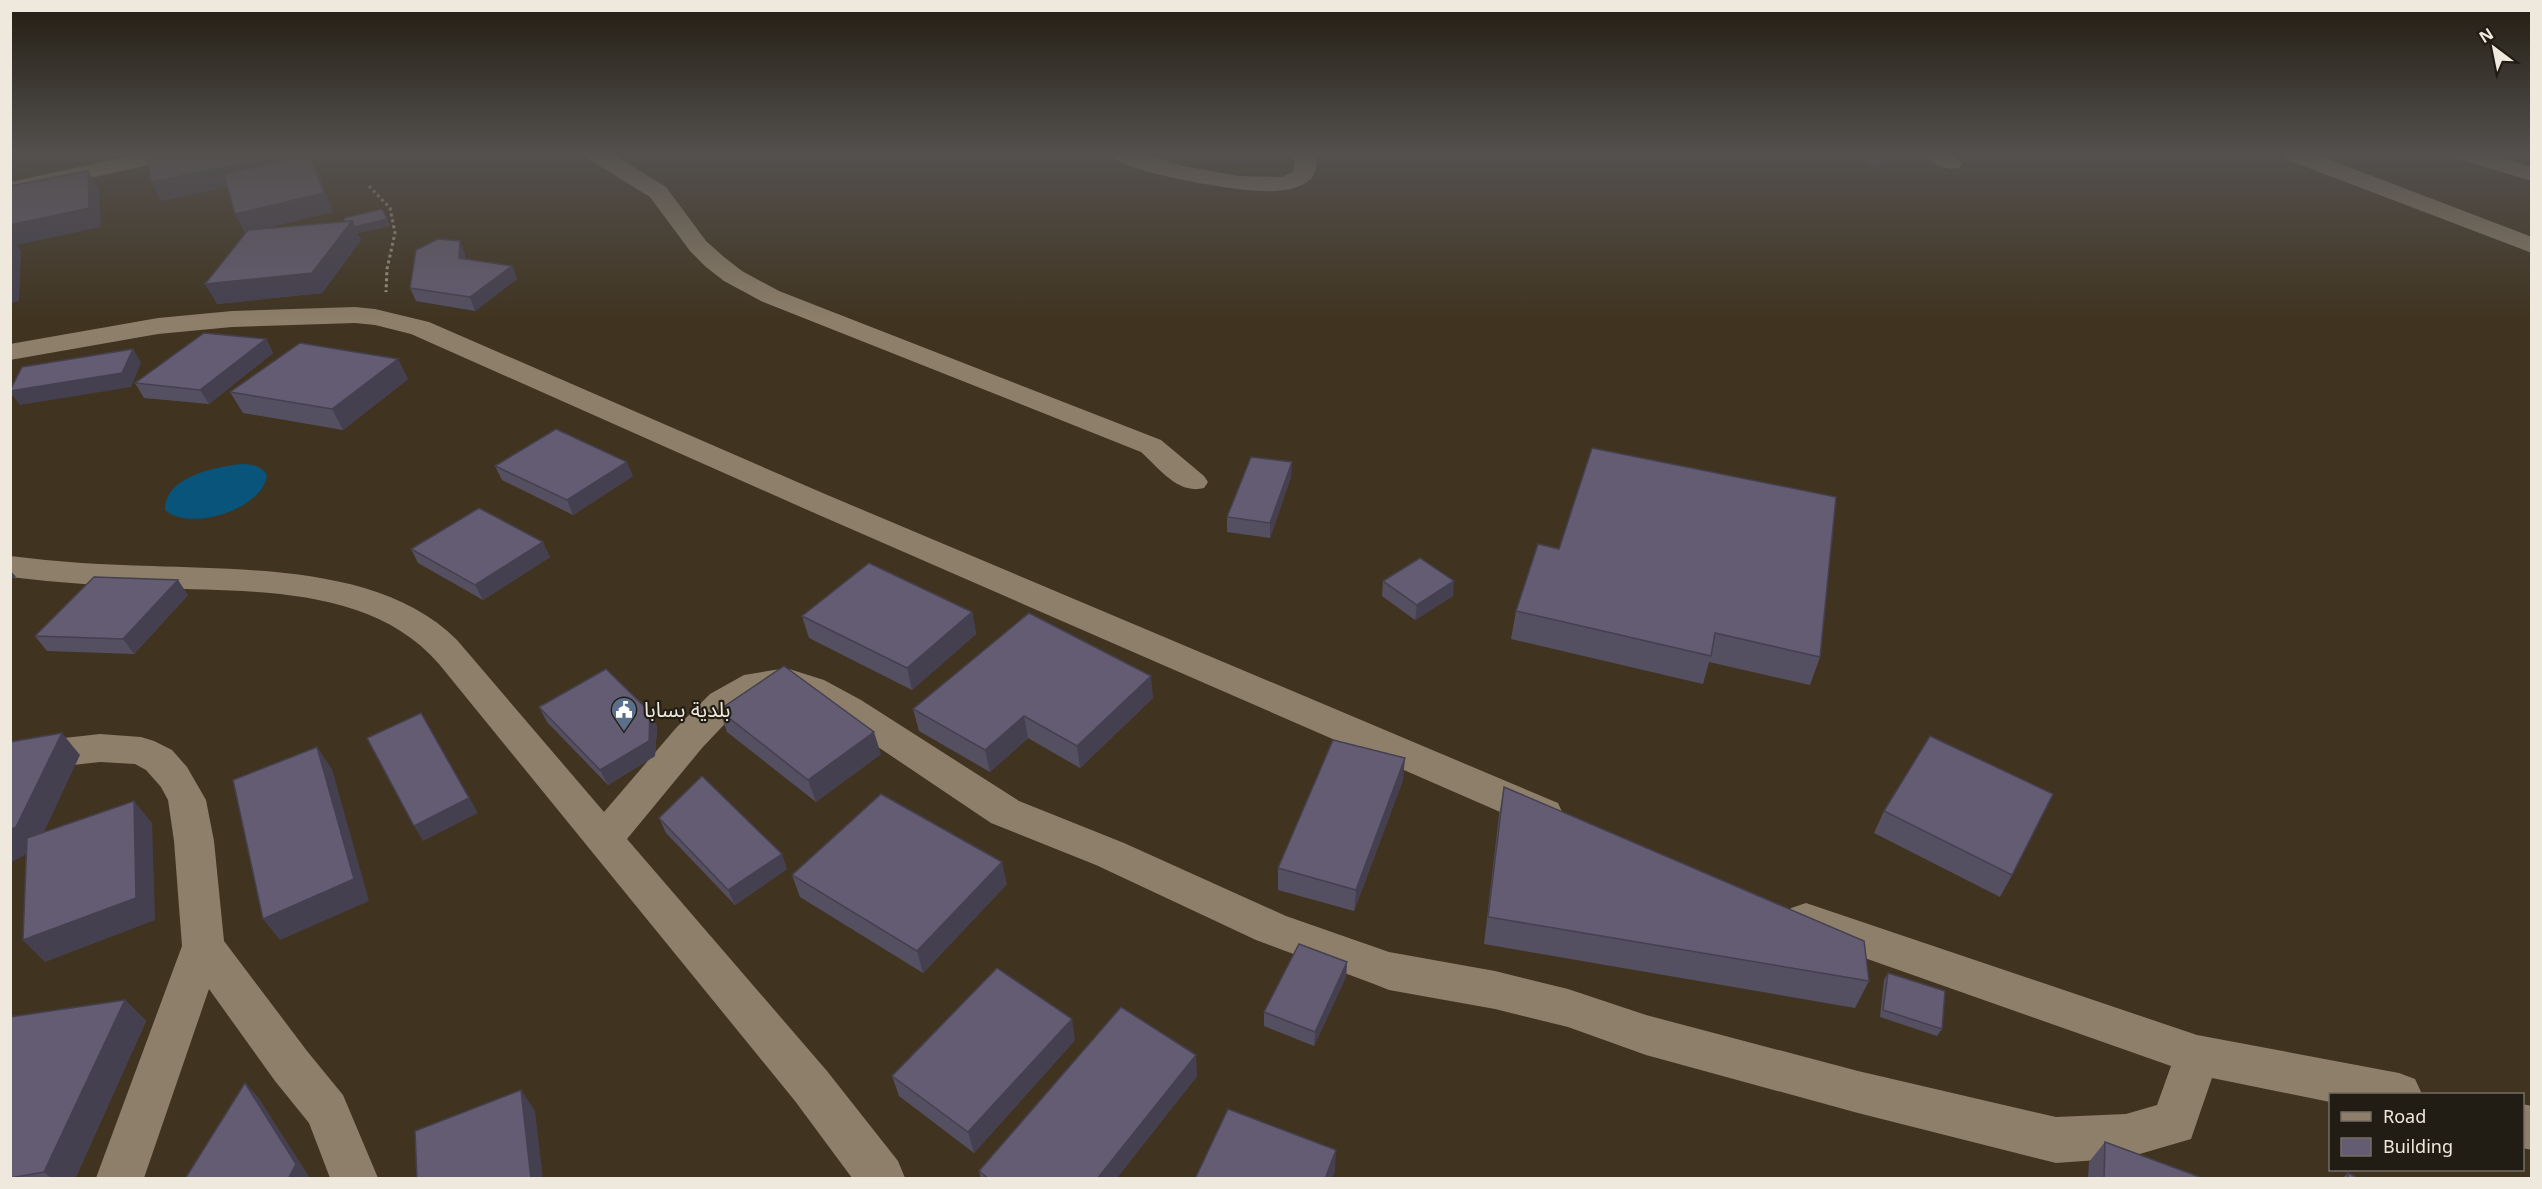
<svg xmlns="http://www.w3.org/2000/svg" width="2542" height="1189" font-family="'Noto Sans','Noto Sans Arabic',sans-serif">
  <rect width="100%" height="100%" fill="#403420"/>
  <!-- water -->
  <path fill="#08547a" d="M243 464C254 465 262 466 267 476 261 510 190 532 165 510 163 477 218 466 243 464Z"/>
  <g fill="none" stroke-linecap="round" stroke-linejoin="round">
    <!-- path -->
    <path stroke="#9f9686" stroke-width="3" stroke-dasharray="3 3" stroke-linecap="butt" d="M369 186 390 208 395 233 387 269 386 292"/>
    <!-- minor -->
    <g fill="#8d7f69" fill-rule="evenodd">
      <path d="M144 153H187L184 158 176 159 10 196V182Z"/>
      <path d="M584 153H611L666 187 706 241 724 257 742 271 779 291 1161 440 1204 476 1208 482 1204 488C1178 495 1159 468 1141 452L761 301 724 281 706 267 690 251 650 197 587 158Z"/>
      <path d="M1108 153H1139L1183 166 1238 176 1282 177 1293 172 1295 162 1290 153H1312L1317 162C1316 169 1314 178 1307 182 1296 190 1277 192 1263 191 1237 191 1122 173 1108 153Z"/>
      <path d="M1923 153H1950L1962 163 1959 168C1946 171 1931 164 1923 153Z"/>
      <path d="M2280 153H2312L2532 237V253L2283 158Z"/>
      <path d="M2452 153H2487L2532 167V181L2455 158Z"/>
      <path d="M355 307 375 309 429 322 825 494 1558 803 1563 814 1558 825 1544 829 1530 825 803 508 411 334 375 325 355 323 232 327 158 334 10 360V344L158 318 232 311Z"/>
      <path d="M10 556C58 562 105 565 152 566 249 570 384 566 457 640L604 812 676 728 710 694 744 675 786 668 824 680 861 700 1019 801 1124 843 1286 916 1389 952 1495 971 1568 989 1646 1015 1858 1071 2056 1117 2126 1114 2157 1105 2171 1066 1791 932 1785 920 1791 908 1806 903 2197 1035 2399 1073 2415 1079 2422 1094H2330V1102L2212 1078 2191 1139 2126 1158 2056 1163 1858 1113 1646 1055 1568 1027 1495 1009 1389 990 1374 984 1256 940 1096 865 991 823 835 718 798 698 785 694 763 696 736 712 702 748 627 839 827 1071 898 1161 905 1178H852L795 1101 439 664C371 585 251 592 156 588 108 586 59 583 10 577Z"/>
      <path d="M100 734 141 737 154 741 172 750 187 767 206 800 214 841 224 941 307 1051 343 1095 378 1178H330L309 1123 275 1081 209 989 144 1178H96L182 946 174 841 168 800 161 787 146 770 135 764 100 762 10 772V744Z"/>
      <path d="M2522 1104 2532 1106V1150L2522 1148Z"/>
    </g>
  </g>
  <!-- wall -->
  <g fill="#554f62">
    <path d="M283 153H319V155L310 157 318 173 333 212 266 228 345 222 382 209 390 226 357 233 361 240 322 293 217 304 245 233 227 187 161 201 151 182 264 165 288 160Z"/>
    <path d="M1226 153H1268V157L1233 163Z"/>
    <path d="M1315 153H1370V156L1322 162Z"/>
    <path d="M1844 153H1912V154L1901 159 1894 156H1892L1890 163 1877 168Z"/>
    <path d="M1989 153H2014L2006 159Z"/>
    <path d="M465 254V259L512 266 517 279 475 311 416 301 410 288Z"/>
    <path d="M266 339 273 353 209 404 144 398 135 383Z"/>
    <path d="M408 379 343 430 243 413 230 392Z"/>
    <path d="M495 466 633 476 573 515 502 480Z"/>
    <path d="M1291 477 1270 538 1227 532V517Z"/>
    <path d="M1538 544 1820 657 1810 685 1709 662 1703 684 1511 639 1516 611Z"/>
    <path d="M411 549 550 557 483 600 418 563Z"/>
    <path d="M1383 581 1453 596 1415 620 1382 596Z"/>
    <path d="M188 595 134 654 47 651 35 636Z"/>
    <path d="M972 612 976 634 912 690 809 638 802 616Z"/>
    <path d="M1153 698 1080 768 1028 738 990 772 919 731 913 709Z"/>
    <path d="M539 707 650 712 657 727 655 756 608 785 547 722Z"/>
    <path d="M719 710 881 754 816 802 727 732Z"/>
    <path d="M1403 780 1354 911 1278 890V868Z"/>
    <path d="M1504 787 1869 981 1855 1008 1484 944 1499 815Z"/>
    <path d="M1884 811 2012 875 2000 897 1874 833Z"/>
    <path d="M659 818 787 869 735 905 666 833Z"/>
    <path d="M792 875 1007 884 923 973 800 897Z"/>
    <path d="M1347 962 1346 977 1314 1046 1264 1026V1012Z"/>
    <path d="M1888 973 1942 1029 1937 1036 1880 1017 1884 980Z"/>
    <path d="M125 1000 146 1021 75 1179H10V1017Z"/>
    <path d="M1075 1040 974 1153 899 1096 892 1076Z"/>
    <path d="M1197 1076 1116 1179H981L979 1171Z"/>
    <path d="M2105 1142 2205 1179H2088L2089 1162Z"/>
    <path d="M2348 1173 2360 1179H2342Z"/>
  </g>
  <!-- shaded-wall -->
  <g fill="#454050">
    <path d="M10 153H48L12 160 10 158Z"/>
    <path d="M257 153H261L267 178 161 201 151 182Z"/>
    <path d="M298 153H319V155L310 157 318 173 333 212 245 233 235 214 291 163 288 156Z"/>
    <path d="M1233 153H1268V157L1233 163Z"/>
    <path d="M1322 153H1370V156L1322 162Z"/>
    <path d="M1885 153H1894V156H1892L1890 163 1877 168 1880 155Z"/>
    <path d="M1902 153H1912V154L1901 159Z"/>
    <path d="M2008 153H2014L2006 159Z"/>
    <path d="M88 171 99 189 101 227 17 245 21 251 19 301 10 303V225Z"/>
    <path d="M387 219 390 226 357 233 361 240 322 293 217 304 205 284 352 221Z"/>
    <path d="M460 241 465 254 464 271 459 258Z"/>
    <path d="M512 266 517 279 475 311 470 297Z"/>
    <path d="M266 339 273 353 209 404 200 390Z"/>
    <path d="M133 349 141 363 131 387 20 405 10 392V391Z"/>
    <path d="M398 359 408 379 343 430 332 409Z"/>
    <path d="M627 462 633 476 573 515 567 500Z"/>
    <path d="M1292 462 1291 477 1270 538V523Z"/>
    <path d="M543 542 550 557 483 600 475 585Z"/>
    <path d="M10 570 16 577 10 579Z"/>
    <path d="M178 580 188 595 134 654 123 639Z"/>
    <path d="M1454 581 1453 596 1415 620 1417 605Z"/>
    <path d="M972 612 976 634 912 690 907 668Z"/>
    <path d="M1151 676 1153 698 1080 768 1077 746Z"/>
    <path d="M650 712 657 727 655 756 608 785 600 770Z"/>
    <path d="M421 713 478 813 423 841 414 826Z"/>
    <path d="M1024 716 1028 738 990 772 985 750Z"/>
    <path d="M874 732 881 754 816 802 808 780Z"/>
    <path d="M62 733 80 755 36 849 10 863V830Z"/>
    <path d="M317 747 332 769 369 901 280 940 263 919Z"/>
    <path d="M1405 758 1403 780 1354 911 1356 890Z"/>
    <path d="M134 801 152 823 155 920 45 962 23 940Z"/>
    <path d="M782 854 787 869 735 905 728 890Z"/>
    <path d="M1002 862 1007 884 923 973 917 951Z"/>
    <path d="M1347 962 1346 977 1314 1046 1315 1032Z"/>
    <path d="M125 1000 146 1021 75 1179H52L44 1172Z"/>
    <path d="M1072 1019 1075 1040 974 1153 968 1132Z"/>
    <path d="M1196 1055 1197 1076 1116 1179H1097Z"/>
    <path d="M245 1083 258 1097 310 1178 309 1179H288Z"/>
    <path d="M521 1090 535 1111 543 1179H531Z"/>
    <path d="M1336 1150 1335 1171 1332 1179H1325Z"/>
  </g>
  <!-- building -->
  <g fill="#635c72" stroke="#454050" stroke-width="1.5">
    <path d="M147 153H257L258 160 151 182Z"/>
    <path d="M285 153H298L288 156Z"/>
    <path d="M309 155 324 193 235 214 224 174Z"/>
    <path d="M88 171 89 208 10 225V186Z"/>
    <path d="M382 209 387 219 354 227 352 221 345 222 344 218Z"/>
    <path d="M352 221 312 273 205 284 248 230Z"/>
    <path d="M438 239 460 241 459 258 512 266 470 297 410 288 416 250Z"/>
    <path d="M204 333 266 339 200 390 135 383Z"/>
    <path d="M300 343 398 359 332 409 230 392Z"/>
    <path d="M133 349 122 373 10 391 22 367Z"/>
    <path d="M556 429 627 462 567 500 495 466Z"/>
    <path d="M1592 448 1836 497 1820 657 1715 633 1711 656 1516 611 1538 544 1559 549Z"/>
    <path d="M1251 457 1292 462 1270 523 1227 517Z"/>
    <path d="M479 508 543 542 475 585 411 549Z"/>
    <path d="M1420 558 1454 581 1417 605 1383 581Z"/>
    <path d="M869 563 972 612 907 668 802 616Z"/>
    <path d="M94 577 178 580 123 639 35 636Z"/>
    <path d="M1029 613 1151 676 1077 746 1024 716 985 750 913 709Z"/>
    <path d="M784 666 874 732 808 780 719 710Z"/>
    <path d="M606 669 650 712 649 741 600 770 539 707Z"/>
    <path d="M421 713 469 798 414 826 367 738Z"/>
    <path d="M62 733 16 827 10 830V742Z"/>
    <path d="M1930 736 2053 794 2012 875 1884 811Z"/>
    <path d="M1333 740 1405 758 1356 890 1278 868Z"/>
    <path d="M317 747 354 879 263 919 233 780Z"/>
    <path d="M702 776 782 854 728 890 659 818Z"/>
    <path d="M1504 787 1864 941 1869 981 1488 917Z"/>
    <path d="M881 794 1002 862 917 951 792 875Z"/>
    <path d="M134 801 136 898 23 940 27 838Z"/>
    <path d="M1299 944 1347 962 1315 1032 1264 1012Z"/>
    <path d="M997 968 1072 1019 968 1132 892 1076Z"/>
    <path d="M1888 973 1945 991 1942 1029 1883 1010Z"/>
    <path d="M125 1000 44 1172 10 1178V1017Z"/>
    <path d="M1121 1007 1196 1055 1097 1179H989L979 1171Z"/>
    <path d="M245 1083 296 1164 288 1179H185Z"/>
    <path d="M521 1090 531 1179H417L415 1131Z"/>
    <path d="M1228 1109 1336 1150 1325 1179H1195Z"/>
    <path d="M2105 1142 2205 1179H2104Z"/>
    <path d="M2348 1173 2360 1179H2348Z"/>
  </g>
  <!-- sky -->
  <linearGradient id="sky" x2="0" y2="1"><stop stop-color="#231d12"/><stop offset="0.48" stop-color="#53504e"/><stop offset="1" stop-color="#53504e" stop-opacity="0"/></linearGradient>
  <rect width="2542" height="320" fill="url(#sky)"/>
  <!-- icons -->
  <defs>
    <symbol id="civic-pin" viewBox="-11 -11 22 30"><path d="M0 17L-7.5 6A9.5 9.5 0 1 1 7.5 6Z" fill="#5c6f8a" stroke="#221d14"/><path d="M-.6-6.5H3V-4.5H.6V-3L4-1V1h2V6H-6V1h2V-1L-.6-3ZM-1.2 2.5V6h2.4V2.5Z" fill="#fff"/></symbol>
  </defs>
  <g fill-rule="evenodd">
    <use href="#civic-pin" x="609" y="695" width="30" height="40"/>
  </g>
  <g text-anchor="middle" stroke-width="4.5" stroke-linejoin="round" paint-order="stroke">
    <!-- poi labels -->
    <g font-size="21" fill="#efe8dc" stroke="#221d14" text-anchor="start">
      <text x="644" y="717">بلدية بسابا</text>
    </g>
  </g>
  <!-- border -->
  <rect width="2542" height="1189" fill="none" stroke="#efe8dc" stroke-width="24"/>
  <!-- legend -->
  <rect x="2329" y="1093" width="195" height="78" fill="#221d14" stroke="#746e64" stroke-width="1.5"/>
  <rect x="2341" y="1112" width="30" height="9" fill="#8d7f69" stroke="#746e64" stroke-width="1.5"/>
  <text x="2383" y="1123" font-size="18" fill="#efe8dc">Road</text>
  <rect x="2341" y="1138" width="30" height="18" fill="#635c72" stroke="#746e64" stroke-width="1.5"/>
  <text x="2383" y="1153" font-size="18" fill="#efe8dc">Building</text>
  <!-- north arrow -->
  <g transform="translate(2494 48) rotate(328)" stroke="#221d14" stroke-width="4.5" paint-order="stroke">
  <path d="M0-4.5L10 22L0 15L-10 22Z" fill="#efe8dc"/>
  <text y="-9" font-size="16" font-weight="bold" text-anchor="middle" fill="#efe8dc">N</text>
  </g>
</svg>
